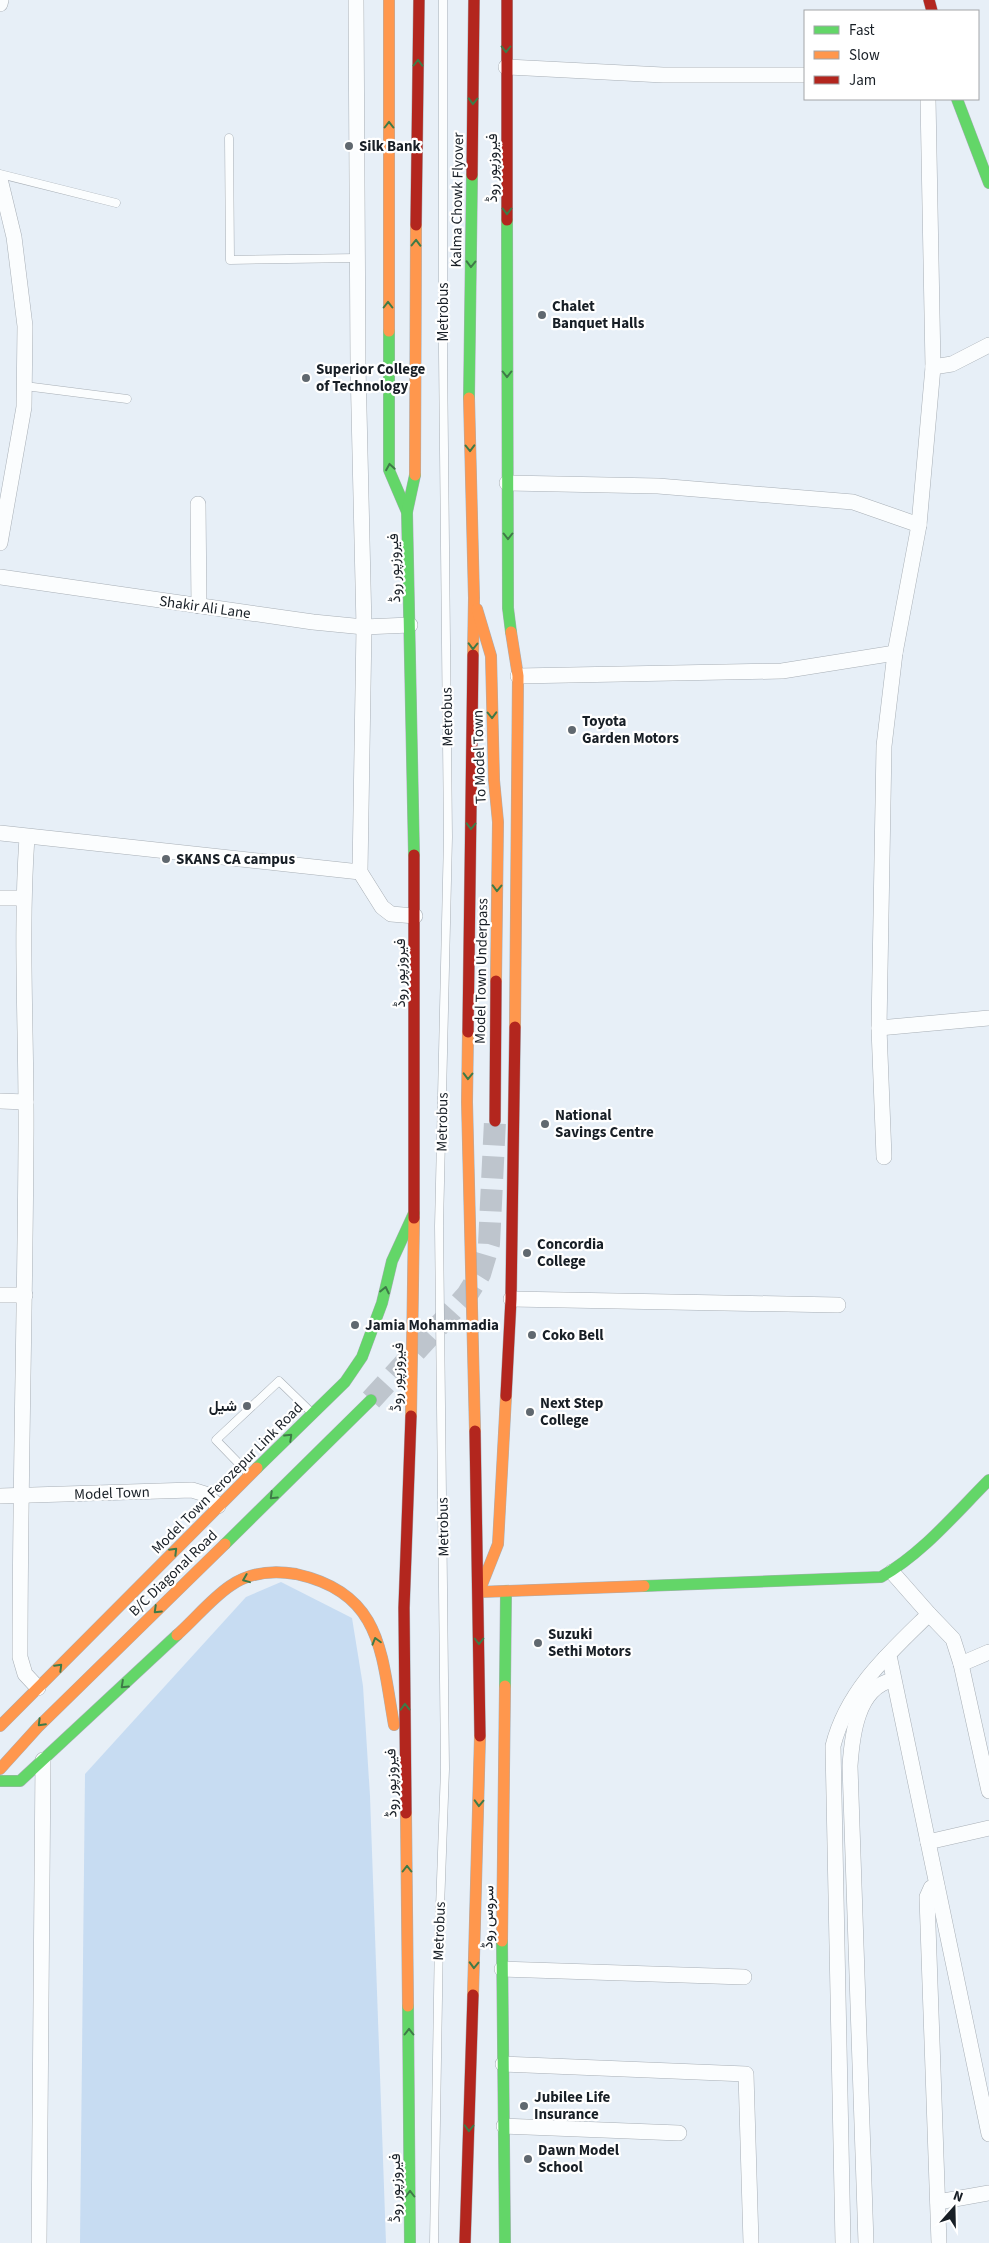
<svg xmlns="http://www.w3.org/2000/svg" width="989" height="2243" font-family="'Source Sans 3',Vazirmatn,sans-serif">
  <rect width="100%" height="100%" fill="#e7eff7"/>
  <!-- green -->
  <path fill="#c7dcf2" d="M281 1582 352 1618 363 1686 370 1796 386 2243H80L85 1774 246 1597Z"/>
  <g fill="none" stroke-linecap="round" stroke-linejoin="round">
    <!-- secondary-tunnel -->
    <path stroke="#bec5cd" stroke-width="22" stroke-dasharray="22 11" stroke-linecap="butt" d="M371 1400 467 1295 480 1274 489 1244 495 1121"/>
    <defs>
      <g id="lane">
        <path d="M229 138 230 260 357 258"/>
        <path d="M0 174 116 203"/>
        <path d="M25 386 127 399"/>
        <path d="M249 1474 216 1440 279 1381 312 1413"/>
      </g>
      <g id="street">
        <path d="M356 0 358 366 364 627 360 872 382 907 391 914 415 916"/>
        <path d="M0 4 1 0"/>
        <path d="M506 67 663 75H805"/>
        <path d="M0 179 14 237 25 326 24 407 0 543"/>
        <path d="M933 367 952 364 989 345"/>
        <path d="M507 483 658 486 853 502 919 525"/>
        <path d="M198 504 199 606"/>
        <path d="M0 577 313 622 364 627 410 625"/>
        <path d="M518 676 782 671 895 653"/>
        <path d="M0 833 360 872"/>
        <path d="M27 837C20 938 27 1040 26 1141 25 1313 20 1485 20 1657L25 1674 38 1688"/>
        <path d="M0 898H23"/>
        <path d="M879 1028 989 1018"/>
        <path d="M0 1101 26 1102"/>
        <path d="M884 1157 879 1028 884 746 895 653 919 525 933 367 928 99"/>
        <path d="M0 1295H25"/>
        <path d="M511 1299 838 1305"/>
        <path d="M0 1496 192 1490 205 1494 218 1506"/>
        <path d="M929 1614 953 1639 961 1664 989 1791"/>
        <path d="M885 1658 890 1660 989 2134"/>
        <path d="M961 1664 989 1652"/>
        <path d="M928 1842 989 1828"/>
        <path d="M937 1887 931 1888 927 1897 939 2243"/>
        <path d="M502 1969 744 1977"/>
        <path d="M503 2064 746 2074 751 2243"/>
        <path d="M504 2126 679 2133"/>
        <path d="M938 2202 989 2193"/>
        <path d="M39 2243 43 1760"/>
        <path d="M843 2243 833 1746C847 1690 889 1653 929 1614L892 1572"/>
        <path d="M866 2243 850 1766C852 1736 857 1687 893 1680"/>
      </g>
      <g id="fast">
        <path d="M957 99 989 183"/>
        <path d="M507 220 508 608 511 632"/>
        <path d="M389 331V470L407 512"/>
        <path d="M469 398 472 175"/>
        <path d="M414 855 407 512 415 475"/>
        <path d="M257 1468 345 1382 362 1357 382 1303 392 1261 414 1213"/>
        <path d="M225 1544 371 1400"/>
        <path d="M644 1586 881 1577C923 1553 955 1514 989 1480"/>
        <path d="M505 1686 506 1591"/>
        <path d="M0 1781H20L177 1635"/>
        <path d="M502 1941 505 2243"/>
        <path d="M408 2006 410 2243"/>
      </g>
      <g id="slow">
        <path d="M389 0V331"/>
        <path d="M469 398 474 598 473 655"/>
        <path d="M415 475 416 225"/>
        <path d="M477 609 491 656 494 780 498 822 496 981"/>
        <path d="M511 632 518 676 515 1027"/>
        <path d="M468 1032 467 1102 475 1431"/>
        <path d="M506 1396 498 1544 479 1592 644 1586"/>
        <path d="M411 1416 414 1218"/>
        <path d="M177 1635C195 1619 211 1599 230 1586 250 1572 273 1570 296 1574 382 1593 381 1652 394 1725"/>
        <path d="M0 1726 257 1468"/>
        <path d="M0 1769 38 1727 225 1544"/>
        <path d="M406 1813 408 2006"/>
        <path d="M502 1941 505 1686"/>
        <path d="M473 1995 480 1736"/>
      </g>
      <g id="jam">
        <path d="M507 0V220"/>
        <path d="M929 0 932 11"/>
        <path d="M472 175 474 0"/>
        <path d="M416 225 419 0"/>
        <path d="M468 1032 473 655"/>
        <path d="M495 1121 496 981"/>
        <path d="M414 1218V855"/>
        <path d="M506 1396 511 1299 515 1027"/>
        <path d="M475 1431 480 1736"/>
        <path d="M406 1813 404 1608 411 1416"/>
        <path d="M465 2243 473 1995"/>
      </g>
    </defs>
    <!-- lane casing -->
    <use href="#lane" stroke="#a8afb6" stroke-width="9"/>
    <!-- street casing -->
    <use href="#street" stroke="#a8afb6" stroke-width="16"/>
    <!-- fast casing -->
    <use href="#fast" stroke="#a8afb6" stroke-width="12"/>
    <!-- slow casing -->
    <use href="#slow" stroke="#a8afb6" stroke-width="12"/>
    <!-- jam casing -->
    <use href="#jam" stroke="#a8afb6" stroke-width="12"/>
    <!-- lane -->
    <use href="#lane" stroke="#fbfdfe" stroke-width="8"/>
    <!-- street -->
    <use href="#street" stroke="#fbfdfe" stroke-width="15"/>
    <!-- fast -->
    <use href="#fast" stroke="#63d668" stroke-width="11"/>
    <!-- slow -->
    <use href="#slow" stroke="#ff974d" stroke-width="11"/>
    <!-- jam -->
    <use href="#jam" stroke="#b3261e" stroke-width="11"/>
    <defs>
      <path id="lane-bridge" d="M434 2243 439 1936 445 1769 439 1226 448 837 443 353V0"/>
    </defs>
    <!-- lane-bridge casing -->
    <use href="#lane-bridge" stroke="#a8afb6" stroke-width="9" stroke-linecap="butt"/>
    <!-- lane-bridge -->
    <use href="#lane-bridge" stroke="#fbfdfe" stroke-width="8"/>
  </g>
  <!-- one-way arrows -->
  <defs><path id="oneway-chevron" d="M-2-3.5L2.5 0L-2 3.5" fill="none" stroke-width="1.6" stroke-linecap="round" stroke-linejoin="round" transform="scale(1.25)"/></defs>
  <g stroke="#3e7a47">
    <use href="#oneway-chevron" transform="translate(506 49) rotate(90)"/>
    <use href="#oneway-chevron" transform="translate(418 63) rotate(-89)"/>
    <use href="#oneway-chevron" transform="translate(473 101) rotate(91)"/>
    <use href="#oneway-chevron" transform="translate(389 125) rotate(-90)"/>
    <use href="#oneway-chevron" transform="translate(507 211) rotate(90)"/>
    <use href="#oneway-chevron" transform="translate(416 243) rotate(-89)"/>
    <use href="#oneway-chevron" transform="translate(471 264) rotate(91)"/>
    <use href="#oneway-chevron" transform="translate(388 305) rotate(-90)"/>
    <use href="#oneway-chevron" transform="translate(507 374) rotate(90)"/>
    <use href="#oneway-chevron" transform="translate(470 448) rotate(89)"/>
    <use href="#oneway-chevron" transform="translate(390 467) rotate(-99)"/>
    <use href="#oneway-chevron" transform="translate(508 536) rotate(90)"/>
    <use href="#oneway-chevron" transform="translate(473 646) rotate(91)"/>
    <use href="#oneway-chevron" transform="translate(492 715) rotate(89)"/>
    <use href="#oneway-chevron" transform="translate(471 826) rotate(91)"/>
    <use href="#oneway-chevron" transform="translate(497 888) rotate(91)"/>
    <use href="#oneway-chevron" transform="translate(468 1076) rotate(91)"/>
    <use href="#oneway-chevron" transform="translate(385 1290) rotate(-77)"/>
    <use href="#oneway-chevron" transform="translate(289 1437) rotate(-44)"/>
    <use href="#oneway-chevron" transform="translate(273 1496) rotate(136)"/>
    <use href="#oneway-chevron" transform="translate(174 1551) rotate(-45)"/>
    <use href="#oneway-chevron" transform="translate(246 1579) rotate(158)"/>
    <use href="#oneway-chevron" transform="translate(157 1610) rotate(136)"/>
    <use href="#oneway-chevron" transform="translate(376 1641) rotate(-106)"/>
    <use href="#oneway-chevron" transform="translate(479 1641) rotate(90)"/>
    <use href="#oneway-chevron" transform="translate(59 1667) rotate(-45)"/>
    <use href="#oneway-chevron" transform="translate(124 1685) rotate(137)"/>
    <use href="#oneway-chevron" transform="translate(405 1707) rotate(-91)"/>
    <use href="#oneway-chevron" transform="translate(41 1723) rotate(135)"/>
    <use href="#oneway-chevron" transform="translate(479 1803) rotate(92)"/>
    <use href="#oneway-chevron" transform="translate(407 1869) rotate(-90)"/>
    <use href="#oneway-chevron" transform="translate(474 1965) rotate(92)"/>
    <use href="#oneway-chevron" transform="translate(409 2032) rotate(-90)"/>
    <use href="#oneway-chevron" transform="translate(469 2128) rotate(92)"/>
    <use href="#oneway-chevron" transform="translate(410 2194) rotate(-90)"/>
  </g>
  <!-- markers -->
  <g fill="#60686f" stroke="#fff" stroke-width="2">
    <circle cx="349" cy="146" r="5"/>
    <circle cx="542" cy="315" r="5"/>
    <circle cx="306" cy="378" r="5"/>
    <circle cx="572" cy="730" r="5"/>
    <circle cx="166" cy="859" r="5"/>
    <circle cx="545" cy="1124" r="5"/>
    <circle cx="527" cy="1253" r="5"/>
    <circle cx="355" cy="1325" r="5"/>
    <circle cx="532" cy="1335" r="5"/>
    <circle cx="247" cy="1406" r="5"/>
    <circle cx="530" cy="1412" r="5"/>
    <circle cx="538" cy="1643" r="5"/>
    <circle cx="524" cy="2106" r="5"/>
    <circle cx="528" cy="2159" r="5"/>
  </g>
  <g text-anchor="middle" stroke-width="4.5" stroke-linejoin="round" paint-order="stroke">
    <!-- poi labels -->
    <g font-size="15" font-weight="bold" fill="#181f26" stroke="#fff" text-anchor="start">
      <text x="359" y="151">Silk Bank</text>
      <text x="552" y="311">Chalet<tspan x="552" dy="17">Banquet Halls</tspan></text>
      <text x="316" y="374">Superior College<tspan x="316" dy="17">of Technology</tspan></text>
      <text x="582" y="726">Toyota<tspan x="582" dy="17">Garden Motors</tspan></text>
      <text x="176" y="864">SKANS CA campus</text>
      <text x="555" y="1120">National<tspan x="555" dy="17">Savings Centre</tspan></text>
      <text x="537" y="1249">Concordia<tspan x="537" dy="17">College</tspan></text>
      <text x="365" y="1330">Jamia Mohammadia</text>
      <text x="542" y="1340">Coko Bell</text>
      <text x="540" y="1408">Next Step<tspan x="540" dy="17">College</tspan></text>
      <text x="237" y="1411" text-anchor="end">شیل</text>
      <text x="548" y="1639">Suzuki<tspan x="548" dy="17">Sethi Motors</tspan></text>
      <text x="534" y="2102">Jubilee Life<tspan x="534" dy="17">Insurance</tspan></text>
      <text x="538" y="2155">Dawn Model<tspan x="538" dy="17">School</tspan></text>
    </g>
    <!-- street labels -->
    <g font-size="15" fill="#181f26" stroke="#fff">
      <text transform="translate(492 168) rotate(-90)" y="5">فیروزپور روڈ</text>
      <text transform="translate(457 200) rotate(-89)" y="5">Kalma Chowk Flyover</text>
      <text transform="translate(443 312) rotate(-90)" y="5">Metrobus</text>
      <text transform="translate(394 568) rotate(-92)" y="5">فیروزپور روڈ</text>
      <text transform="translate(205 607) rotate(8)" y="5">Shakir Ali Lane</text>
      <text transform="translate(447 717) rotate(-91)" y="5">Metrobus</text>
      <text transform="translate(479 757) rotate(-92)" y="5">To Model Town</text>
      <text transform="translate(481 971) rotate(-89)" y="5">Model Town Underpass</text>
      <text transform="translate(400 973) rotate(-90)" y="5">فیروزپور روڈ</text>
      <text transform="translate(442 1122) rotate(-89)" y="5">Metrobus</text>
      <text transform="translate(397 1377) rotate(-88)" y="5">فیروزپور روڈ</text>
      <text transform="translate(227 1478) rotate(-45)" y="5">Model Town Ferozepur Link Road</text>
      <text transform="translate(112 1493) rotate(-2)" y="5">Model Town</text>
      <text transform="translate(443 1527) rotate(-91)" y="5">Metrobus</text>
      <text transform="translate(173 1573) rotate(-44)" y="5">B/C Diagonal Road</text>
      <text transform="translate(391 1783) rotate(-91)" y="5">فیروزپور روڈ</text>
      <text transform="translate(488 1917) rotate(-89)" y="5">سروس روڈ</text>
      <text transform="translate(439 1931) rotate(-88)" y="5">Metrobus</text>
      <text transform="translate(395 2188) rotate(-90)" y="5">فیروزپور روڈ</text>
    </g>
  </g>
  <!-- legend -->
  <rect x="804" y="10" width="175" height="90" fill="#ffffff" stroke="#a3a5a8"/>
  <rect x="814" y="26" width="25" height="8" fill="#63d668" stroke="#a3a5a8"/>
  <text x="849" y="35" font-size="15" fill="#181f26">Fast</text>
  <rect x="814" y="51" width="25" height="8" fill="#ff974d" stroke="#a3a5a8"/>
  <text x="849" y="60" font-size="15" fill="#181f26">Slow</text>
  <rect x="814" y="76" width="25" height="8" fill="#b3261e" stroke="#a3a5a8"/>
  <text x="849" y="85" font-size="15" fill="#181f26">Jam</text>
  <!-- north arrow -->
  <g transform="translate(954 2208) rotate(20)" stroke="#ffffff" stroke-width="4" paint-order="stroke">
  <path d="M0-4L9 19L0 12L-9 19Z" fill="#181f26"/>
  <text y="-8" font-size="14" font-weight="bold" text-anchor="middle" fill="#181f26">N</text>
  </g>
</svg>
